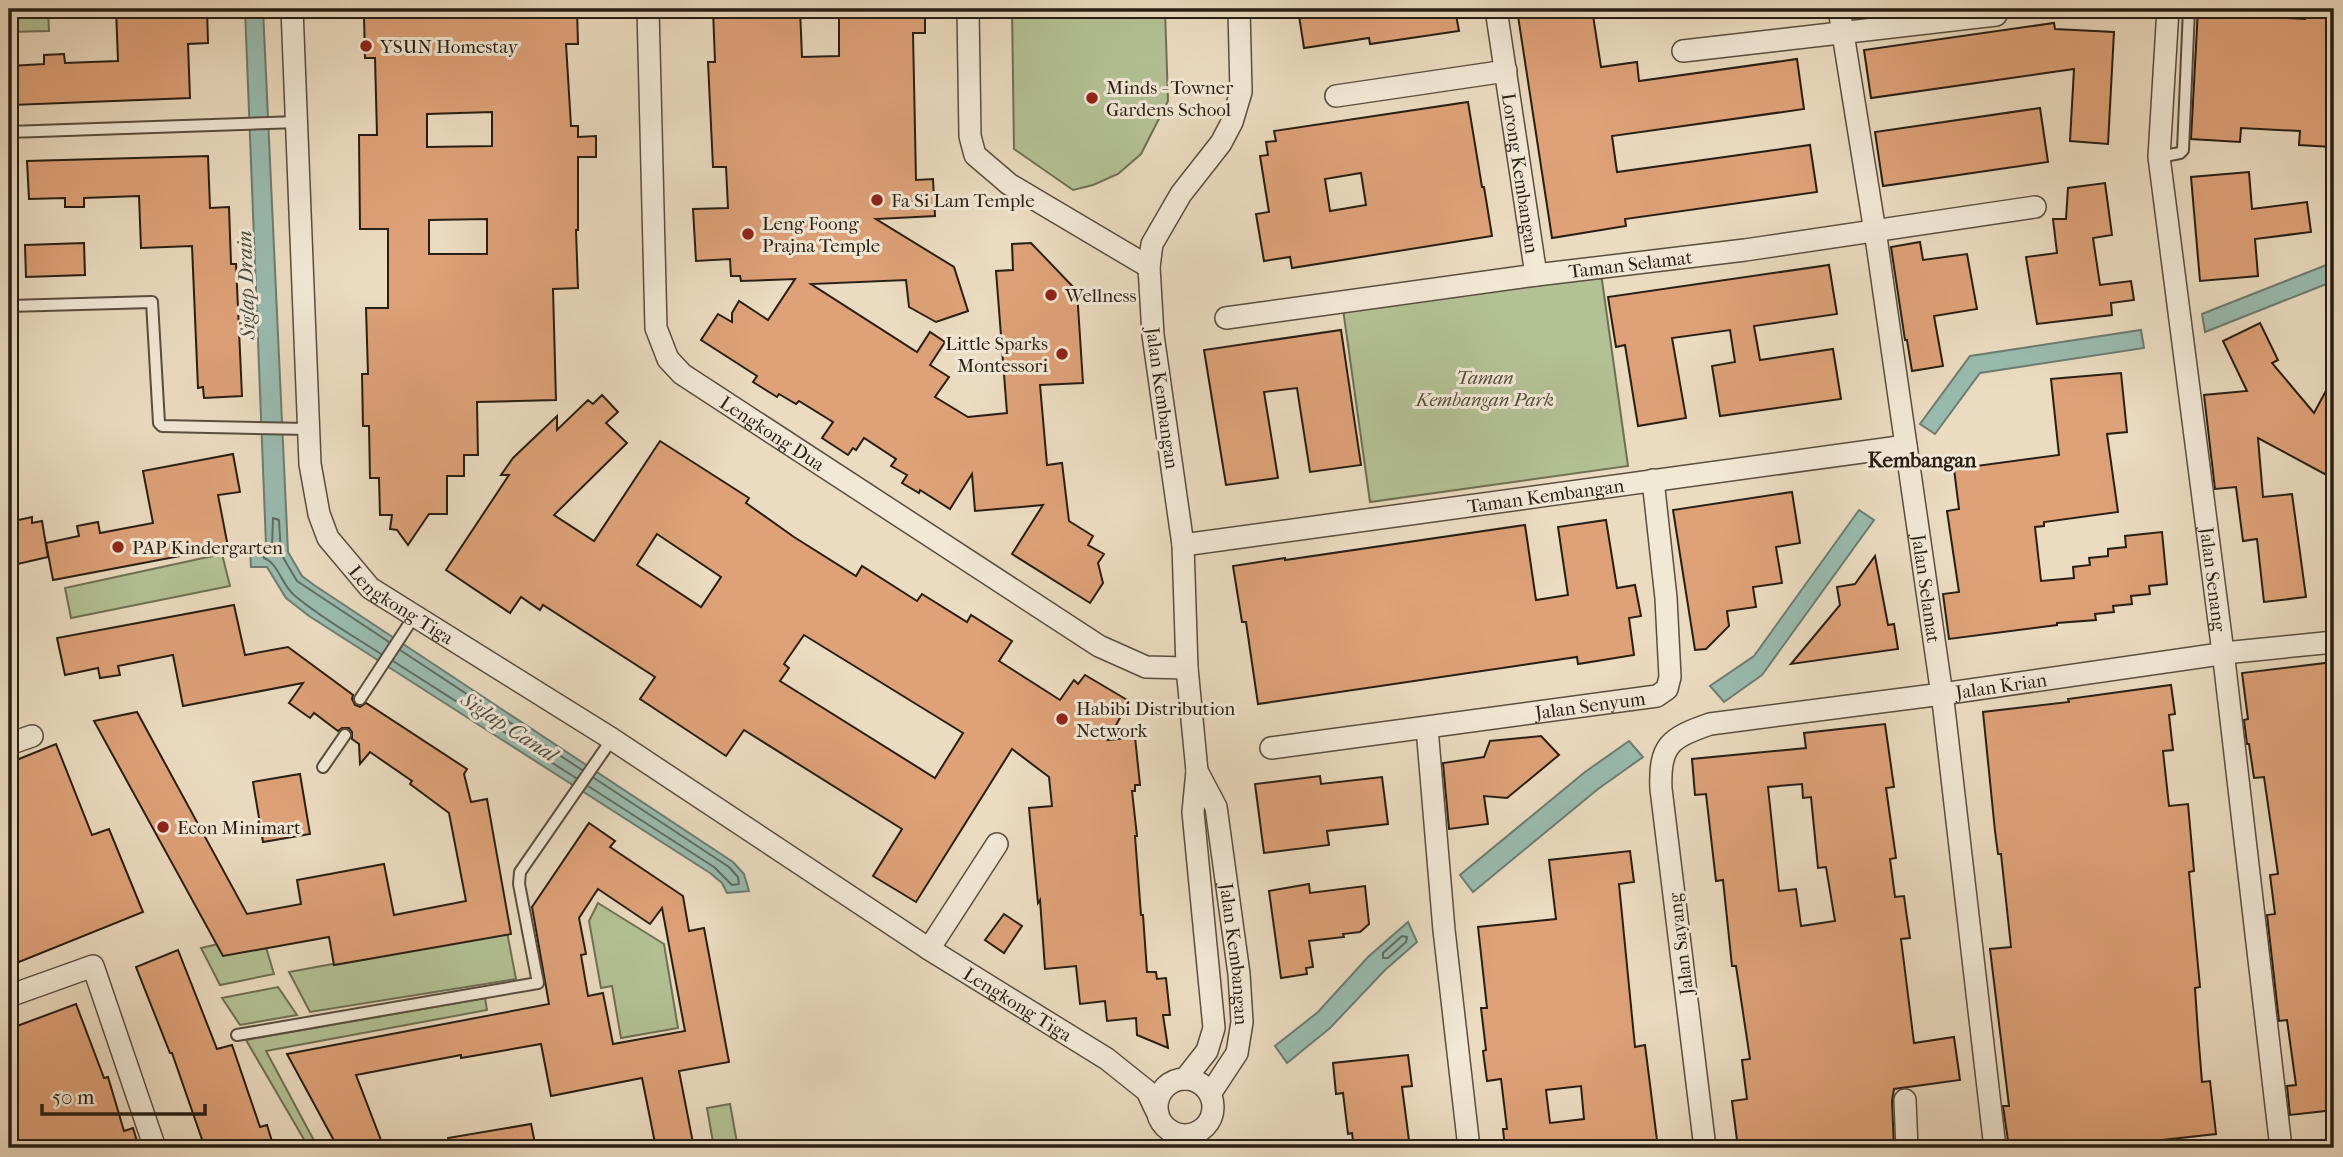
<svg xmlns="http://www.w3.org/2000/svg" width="2343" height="1157" font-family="'IM FELL French Canon',serif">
  <rect width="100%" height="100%" fill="#ebdbc0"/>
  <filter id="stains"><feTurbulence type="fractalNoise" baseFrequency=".00286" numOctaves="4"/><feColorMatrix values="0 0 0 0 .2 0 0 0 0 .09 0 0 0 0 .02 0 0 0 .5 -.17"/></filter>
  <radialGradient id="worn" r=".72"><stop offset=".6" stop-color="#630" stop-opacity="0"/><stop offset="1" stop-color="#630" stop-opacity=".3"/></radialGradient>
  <!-- green -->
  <g fill="#b3c195" stroke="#6e7054" stroke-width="2">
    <path d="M9 9H48L49 31 9 32Z"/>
    <path d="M1012 9H1165L1168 101 1141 154 1118 174 1093 185 1073 190 1014 149Z"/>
    <path d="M1601 273 1628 466 1370 502 1343 309Z"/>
    <path d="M222 554 230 586 71 618 65 588Z"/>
    <path d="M598 903 664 944 678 1028 621 1038 612 986 601 988 589 921Z"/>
    <path d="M507 932 516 979 310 1012 289 972Z"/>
    <path d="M262 934 274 974 220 985 201 948Z"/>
    <path d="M278 987 297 1015 240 1025 222 998Z"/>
    <path d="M485 998 487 1010 266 1051 318 1148H309L246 1040Z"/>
    <path d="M730 1104 738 1148H714L707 1108Z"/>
  </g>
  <!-- water -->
  <g fill="#99bbaf" stroke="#6c7c71" stroke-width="2">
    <path d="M245 9H263L288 552 302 576 314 585 733 862 744 874 749 891 727 893 722 883 710 873 309 616 286 598 267 567H251L250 551 266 545Z"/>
    <path d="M2334 262V281L2205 332 2202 314Z"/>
    <path d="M2141 330 2144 348 1980 373 1935 434 1920 424 1970 356Z"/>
    <path d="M1859 510 1874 520 1762 675 1724 702 1710 686 1754 656Z"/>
    <path d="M1629 741 1643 757 1598 789 1473 892 1460 875 1585 772Z"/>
    <path d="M1408 922 1417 942 1385 970 1330 1028 1287 1063 1275 1046 1318 1012 1368 957Z"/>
  </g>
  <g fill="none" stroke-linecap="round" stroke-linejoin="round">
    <!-- shore -->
    <g stroke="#606c61" stroke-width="2">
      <path d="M400 650 582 770"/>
      <path d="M381 654C352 635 321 618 294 595 282 585 278 563 264 558L263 554 272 546 273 518 279 520 281 554 297 581 389 642"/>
      <path d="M393 661 576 778"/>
      <path d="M588 786 714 867 732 885 739 884 738 877 729 867 594 778"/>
      <path d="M1402 936 1407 937 1406 942 1388 958H1383V953Z"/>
    </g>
  </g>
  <!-- building -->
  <g fill="#dea178" stroke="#281e13" stroke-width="2" fill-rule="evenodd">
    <path d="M116 9H207L208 43 188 44 190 98 12 105 10 66 44 64V55L64 54 65 63 118 61Z"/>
    <path d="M479 9H577L578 44H566L571 126H578V137L596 136V157H578V230H576L578 288 553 289 556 400 477 402 478 455H464V476H447V514H429L408 545 397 530 390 529 392 515H380L379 478H370L369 426H363L362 374H368L366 308H388V229H360L359 135H377L375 58H365L364 16 479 15ZM492 112V146L427 147V114ZM487 219V254H429V220Z"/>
    <path d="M713 9H800L802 57 839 56V9H925V33H913L916 180 933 179 935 216 876 219 954 267 968 311 936 322 909 307 906 280 811 284 917 352 930 332 945 342 930 365 949 377 935 397 968 417 1007 413 996 271 1013 270 1012 244 1031 243 1077 291 1083 383 1040 385 1047 465 1062 463 1069 521 1093 536 1088 545 1104 554 1098 563 1103 583 1090 603 1012 554 1043 505 975 511 972 474 950 509 920 490 919 493 902 483 907 475 891 466 896 459 864 438 856 450 853 448 848 455 822 438 833 422 799 401 796 404 779 394 777 397 753 382 757 376 701 340 718 314 732 322V313L739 301 768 320 795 279 741 281 740 276H731L730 259 696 261 693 209 728 208 726 167H713L708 62H715Z"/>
    <path d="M1298 9H1455L1459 31 1370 44 1369 38 1304 48Z"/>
    <path d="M1565 9H1592L1601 67 1637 62 1639 81 1797 59 1804 109 1612 136 1617 172 1810 145 1817 192 1625 219 1626 226 1552 238 1518 16Z"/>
    <path d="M2198 9H2248V16L2305 19 2306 9H2334L2332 147 2299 145 2300 131 2241 128 2240 142 2191 139Z"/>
    <path d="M2054 23 2055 29 2114 32 2108 144 2070 141 2074 69 1871 98 1864 50Z"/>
    <path d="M1468 102 1482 187H1484L1492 236 1292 268 1290 257 1264 261 1256 214 1269 212 1260 156 1268 155 1266 142 1276 141 1274 131ZM1361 173 1366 205 1330 211 1325 179Z"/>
    <path d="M2040 108 2048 162 1883 186 1875 132Z"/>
    <path d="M208 156 210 208 229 207 231 264H236L242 396 204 398 203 387 198 388 192 246 141 248 139 196 84 198V207H65V198L29 199 27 161Z"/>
    <path d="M2249 172 2252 209 2307 202 2311 232 2255 239 2258 276 2200 281 2191 177Z"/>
    <path d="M2105 183 2112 235 2093 238 2100 285 2131 281 2134 300 2111 303 2112 315 2037 324 2026 257 2057 253 2053 219H2066L2068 188Z"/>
    <path d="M1920 242 1923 260 1967 254 1977 309 1934 316 1943 366 1912 371 1907 340H1905L1891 247Z"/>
    <path d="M84 243 85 275 26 277 25 245Z"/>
    <path d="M1829 265 1837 314 1754 326 1760 360 1833 349 1841 399 1720 416 1712 366 1735 362 1730 330 1672 338 1686 418 1638 426 1625 345 1616 347 1608 297Z"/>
    <path d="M2260 323 2278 360 2272 363 2314 413 2334 376V479L2258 438 2263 497 2292 494 2306 597 2264 602 2257 539 2243 541 2236 487 2215 489 2204 395 2247 391 2223 341Z"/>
    <path d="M1341 330 1361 465 1310 472 1297 388 1264 392 1278 478 1226 485 1204 350Z"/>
    <path d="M2121 373 2127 432 2107 434 2118 512 2044 522V526L2035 527 2041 581 2074 578 2073 567 2090 565 2089 558 2108 556V549L2126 547 2125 536 2162 532 2167 584 2149 586 2150 594 2131 596 2132 604 2113 606 2114 612 2095 614 2096 620 2057 623V625L1949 639 1943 594 1959 592 1947 511 1959 509 1954 469 2059 455 2051 379Z"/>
    <path d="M602 395 618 412 606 423 627 443 554 515 594 541 660 441 749 498 746 503 794 537 856 576 862 566 917 601 922 594 967 622 971 615 1012 641 999 661 1060 700 1074 680 1078 684 1085 675 1129 701 1108 740 1135 737 1140 785H1135V791H1132L1137 836H1135L1141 915H1143L1147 972H1156L1157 979 1166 978 1170 1015H1163L1168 1048 1137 1035 1136 1018 1107 1021 1105 1001 1080 1004 1076 966 1045 969 1040 900 1038 903 1029 808 1052 806 1049 777 1012 749 916 902 873 876 902 829 744 730 726 756 640 699 655 677 543 605 540 610 521 597 510 613 446 570 509 475H501L513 458 557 416V430L588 400 593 404ZM657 534 721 577 701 607 637 565ZM804 635 963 733 935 778 780 681 789 668 784 664Z"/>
    <path d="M233 454 240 492 218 495 228 547 53 580 46 543 79 536 77 526 98 522 100 533 153 523 143 471Z"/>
    <path d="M1792 492 1800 543 1776 547 1782 583 1753 587 1756 607 1727 611 1729 626 1706 649 1695 650 1673 510Z"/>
    <path d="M32 517V523L42 521 48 557 9 566V522Z"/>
    <path d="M1606 520 1617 588 1635 585 1641 616 1629 618 1634 655 1578 664 1577 657 1258 704 1246 622H1242L1233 566 1285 558V560L1525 525 1536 600 1568 595 1558 527Z"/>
    <path d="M1875 556 1888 625 1894 624 1898 649 1791 664 1840 605 1837 587 1855 584Z"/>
    <path d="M234 605 245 655 288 647 353 695 352 699 355 705 360 707 366 703 467 769 464 774 471 802 487 799 511 934 334 965 329 937 223 956 94 721 137 712 247 914 301 904 297 880 384 864 394 915 466 901 449 813 410 784 412 781 370 752 360 764 359 744 352 739V732L349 728H342L338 731 314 713 310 718 289 703 303 683 183 706 173 655 118 666 120 675 100 678 98 668 65 675 57 638Z"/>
    <path d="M2334 662V1110L2290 1115 2287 1086 2296 1085 2287 1020 2279 1021 2267 915 2275 914 2270 875 2278 874 2264 777 2254 778 2249 744H2247L2244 720 2248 719 2242 673Z"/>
    <path d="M2171 685 2175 714 2169 715 2173 750 2163 751 2169 806 2188 804 2194 871 2189 872 2200 987 2195 988 2198 1033 2202 1082 2210 1081 2216 1134 2116 1145 2117 1148H2009L2003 1106H2009L1990 949 2011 947 2001 854H1998L1995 831 1983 712 2069 702 2068 699Z"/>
    <path d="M1885 724 1894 787 1886 788 1896 858 1890 859 1895 897 1904 896 1907 918 1910 938 1901 939 1914 1043 1954 1037 1960 1080 1894 1089 1892 1101 1894 1148H1738L1732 1101 1747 1099 1742 1060 1750 1059 1736 966H1732L1723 880 1716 881 1706 794 1695 795 1692 759 1806 748 1804 733ZM1802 784 1803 798 1811 797 1818 868 1826 867 1835 921 1801 926 1796 889 1779 891 1768 787Z"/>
    <path d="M1541 736 1559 755 1507 798 1484 796 1488 824 1449 829 1443 763 1484 757 1490 741Z"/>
    <path d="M56 744 92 835 109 829 143 912 9 966V763Z"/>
    <path d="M300 774 310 834 263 842 253 782Z"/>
    <path d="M1320 776 1321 784 1382 777 1388 824 1327 831 1329 845 1264 853 1255 784Z"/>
    <path d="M589 823 615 841 610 847 683 896 689 931 704 928 729 1062 679 1071 694 1148H656L642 1078 551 1096 541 1044 461 1058V1055L356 1075 384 1148H338L287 1054 549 1004 532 907ZM598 889 650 924 662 908 685 1031 613 1044 603 993 588 996 581 955 586 954 579 918Z"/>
    <path d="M1630 851 1634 882 1619 884 1635 1047 1645 1045 1658 1148H1578L1577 1140 1505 1148 1503 1129H1507L1501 1079 1487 1081 1483 1051 1486 1050 1481 1008H1487L1478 927 1556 919 1549 860ZM1581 1086 1584 1119 1550 1123 1546 1090Z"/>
    <path d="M1309 884 1310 893 1365 886 1369 924 1360 932 1343 934 1344 937 1309 941 1313 967 1306 968 1307 974 1281 978 1269 891Z"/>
    <path d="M1004 914 1022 926 1004 953 985 940Z"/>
    <path d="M178 950 217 1049 232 1045 260 1127 267 1125 274 1148H205L172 1053H170L136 967Z"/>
    <path d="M76 1004 104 1078 108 1077 124 1131 133 1128 139 1148H16L9 1124V1029Z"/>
    <path d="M1408 1055 1412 1086 1402 1087 1410 1148H1354L1352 1133 1348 1134 1343 1093 1336 1094 1333 1063Z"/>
    <path d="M531 1124 536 1148H449L448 1138Z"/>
  </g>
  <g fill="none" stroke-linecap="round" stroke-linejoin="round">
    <defs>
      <g id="service">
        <path d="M9 132 297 122"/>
        <path d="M2159 157 2180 153 2183 150 2189 9"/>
        <path d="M9 306 152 302 159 423 162 426 309 429"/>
        <path d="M360 699 415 615"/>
        <path d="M323 767 345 735"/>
        <path d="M237 1035 538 983 519 884 520 872 612 739"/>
      </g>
      <g id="minor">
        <path id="s1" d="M292 9 310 464 319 514 328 538 370 588 612 739 929 949 1107 1059 1147 1091 1156 1110"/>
        <path id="s2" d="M648 9 656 328 668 359 682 374 1099 646 1146 667 1187 668"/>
        <path d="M968 9 970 136 975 155 1009 184 1149 267"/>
        <path id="s3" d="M1496 9 1536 275"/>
        <path id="s4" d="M1839 9 1877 244 1944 709 1995 1148"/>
        <path id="s5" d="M2168 9 2159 157 2225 668 2281 1148"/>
        <path d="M1683 51 1996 15"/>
        <path d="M1336 96 1506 71"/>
        <path id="s6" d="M1226 318 1536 275 1745 250 2035 207"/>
        <path id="s7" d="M1183 545 1906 446"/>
        <path d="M1427 728 1444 930 1469 1148"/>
        <path d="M9 744 32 736"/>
        <path id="s8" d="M1271 748 1657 696 1667 689 1670 677 1666 598 1653 480"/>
        <path id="s9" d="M1197 771 1216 807 1239 974 1242 1022 1237 1053 1210 1094"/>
        <path d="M929 949 997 844"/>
        <path d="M9 996 93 966 155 1148"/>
        <circle cx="1185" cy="1107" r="28"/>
        <path d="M1185 1079 1207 1051 1214 1028 1193 812 1197 771 1187 668 1183 545 1153 335 1149 267 1152 244 1181 194 1221 143 1232 122 1241 92 1239 9"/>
        <path d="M1905 1100 1907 1148"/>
        <path id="s10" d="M1705 1148 1661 789C1659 745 1670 738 1710 724L1942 694 2234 652 2334 642"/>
      </g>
    </defs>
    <!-- service casing -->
    <use href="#service" stroke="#594d3e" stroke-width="14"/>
    <!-- minor casing -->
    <use href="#minor" stroke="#594d3e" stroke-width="24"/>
    <!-- service -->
    <use href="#service" stroke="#f2e8d6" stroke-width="10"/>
    <!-- minor -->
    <use href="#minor" stroke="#f2e8d6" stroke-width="21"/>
  </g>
  <!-- markers -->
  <g fill="#8f2418" stroke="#f2e8d6" stroke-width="2.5">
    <circle cx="366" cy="46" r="7"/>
    <circle cx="1092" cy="98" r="7"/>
    <circle cx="877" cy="200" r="7"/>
    <circle cx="748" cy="234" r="7"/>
    <circle cx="1051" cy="295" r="7"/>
    <circle cx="1062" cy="354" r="7"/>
    <circle cx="118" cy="547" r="7"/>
    <circle cx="1062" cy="719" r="7"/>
    <circle cx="163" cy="827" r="7"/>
  </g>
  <g text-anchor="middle" stroke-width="6" stroke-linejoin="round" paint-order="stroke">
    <!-- poi labels -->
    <g font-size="19" fill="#281e13" stroke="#f2e8d6" text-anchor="start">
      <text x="380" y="53">YSUN Homestay</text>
      <text x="1106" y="94">Minds - Towner<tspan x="1106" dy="22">Gardens School</tspan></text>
      <text x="891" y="207">Fa Si Lam Temple</text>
      <text x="762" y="230">Leng Foong<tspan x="762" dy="22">Prajna Temple</tspan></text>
      <text x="1065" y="302">Wellness</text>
      <text x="1048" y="350" text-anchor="end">Little Sparks<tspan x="1048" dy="22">Montessori</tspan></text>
      <text x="132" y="554">PAP Kindergarten</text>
      <text x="1076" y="715">Habibi Distribution<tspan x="1076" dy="22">Network</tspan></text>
      <text x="177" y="834">Econ Minimart</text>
    </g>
    <!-- street labels -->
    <g font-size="19" fill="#281e13" stroke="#f2e8d6">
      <text dy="7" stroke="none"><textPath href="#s3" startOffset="166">Lorong Kembangan</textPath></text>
      <text dy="7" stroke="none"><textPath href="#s6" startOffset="408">Taman Selamat</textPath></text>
      <text transform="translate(1163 398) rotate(82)" y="7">Jalan Kembangan</text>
      <text dy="7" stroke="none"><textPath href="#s2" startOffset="481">Lengkong Dua</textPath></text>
      <text dy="7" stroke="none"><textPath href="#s7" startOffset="366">Taman Kembangan</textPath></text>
      <text dy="7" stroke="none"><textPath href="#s5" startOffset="574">Jalan Senang</textPath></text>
      <text dy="7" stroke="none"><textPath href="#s4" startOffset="586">Jalan Selamat</textPath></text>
      <text dy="7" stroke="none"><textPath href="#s1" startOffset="632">Lengkong Tiga</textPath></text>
      <text dy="7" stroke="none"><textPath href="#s10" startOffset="747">Jalan Krian</textPath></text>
      <text dy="7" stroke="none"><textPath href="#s8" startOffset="322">Jalan Senyum</textPath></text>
      <text transform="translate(1680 944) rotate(-97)" y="7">Jalan Sayang</text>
      <text dy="7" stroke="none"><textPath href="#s9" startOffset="189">Jalan Kembangan</textPath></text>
      <text dy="7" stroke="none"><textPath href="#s1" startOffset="1367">Lengkong Tiga</textPath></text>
    </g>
    <!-- park labels -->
    <g font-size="19" font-style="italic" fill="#524f3a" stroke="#f2e8d6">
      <text x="1485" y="384">Taman<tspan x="1485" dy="22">Kembangan Park</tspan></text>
    </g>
    <!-- water labels -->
    <g font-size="21" font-style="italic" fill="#4a4d42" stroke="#f2e8d6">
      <text transform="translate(246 285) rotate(-92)" y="7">Siglap Drain</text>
      <text transform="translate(509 727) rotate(33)" y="7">Siglap Canal</text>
    </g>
    <!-- neighbourhood labels -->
    <g font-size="21" font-weight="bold" fill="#281e13" stroke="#f2e8d6">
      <text x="1922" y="467">Kembangan</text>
    </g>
  </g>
  <!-- margin -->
  <rect width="2343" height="1157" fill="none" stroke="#ebdbc0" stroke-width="35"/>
  <rect x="10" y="10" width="2322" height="1136" fill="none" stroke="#281e13" stroke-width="3.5"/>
  <rect x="18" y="18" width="2308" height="1122" fill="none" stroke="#281e13" stroke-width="2"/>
  <!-- scale -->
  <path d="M42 1104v10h163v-10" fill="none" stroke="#281e13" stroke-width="3.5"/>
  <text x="52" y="1104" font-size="21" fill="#281e13" stroke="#f2e8d6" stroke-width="5" paint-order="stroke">50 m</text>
  <rect width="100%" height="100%" filter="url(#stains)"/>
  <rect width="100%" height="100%" fill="url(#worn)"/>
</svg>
